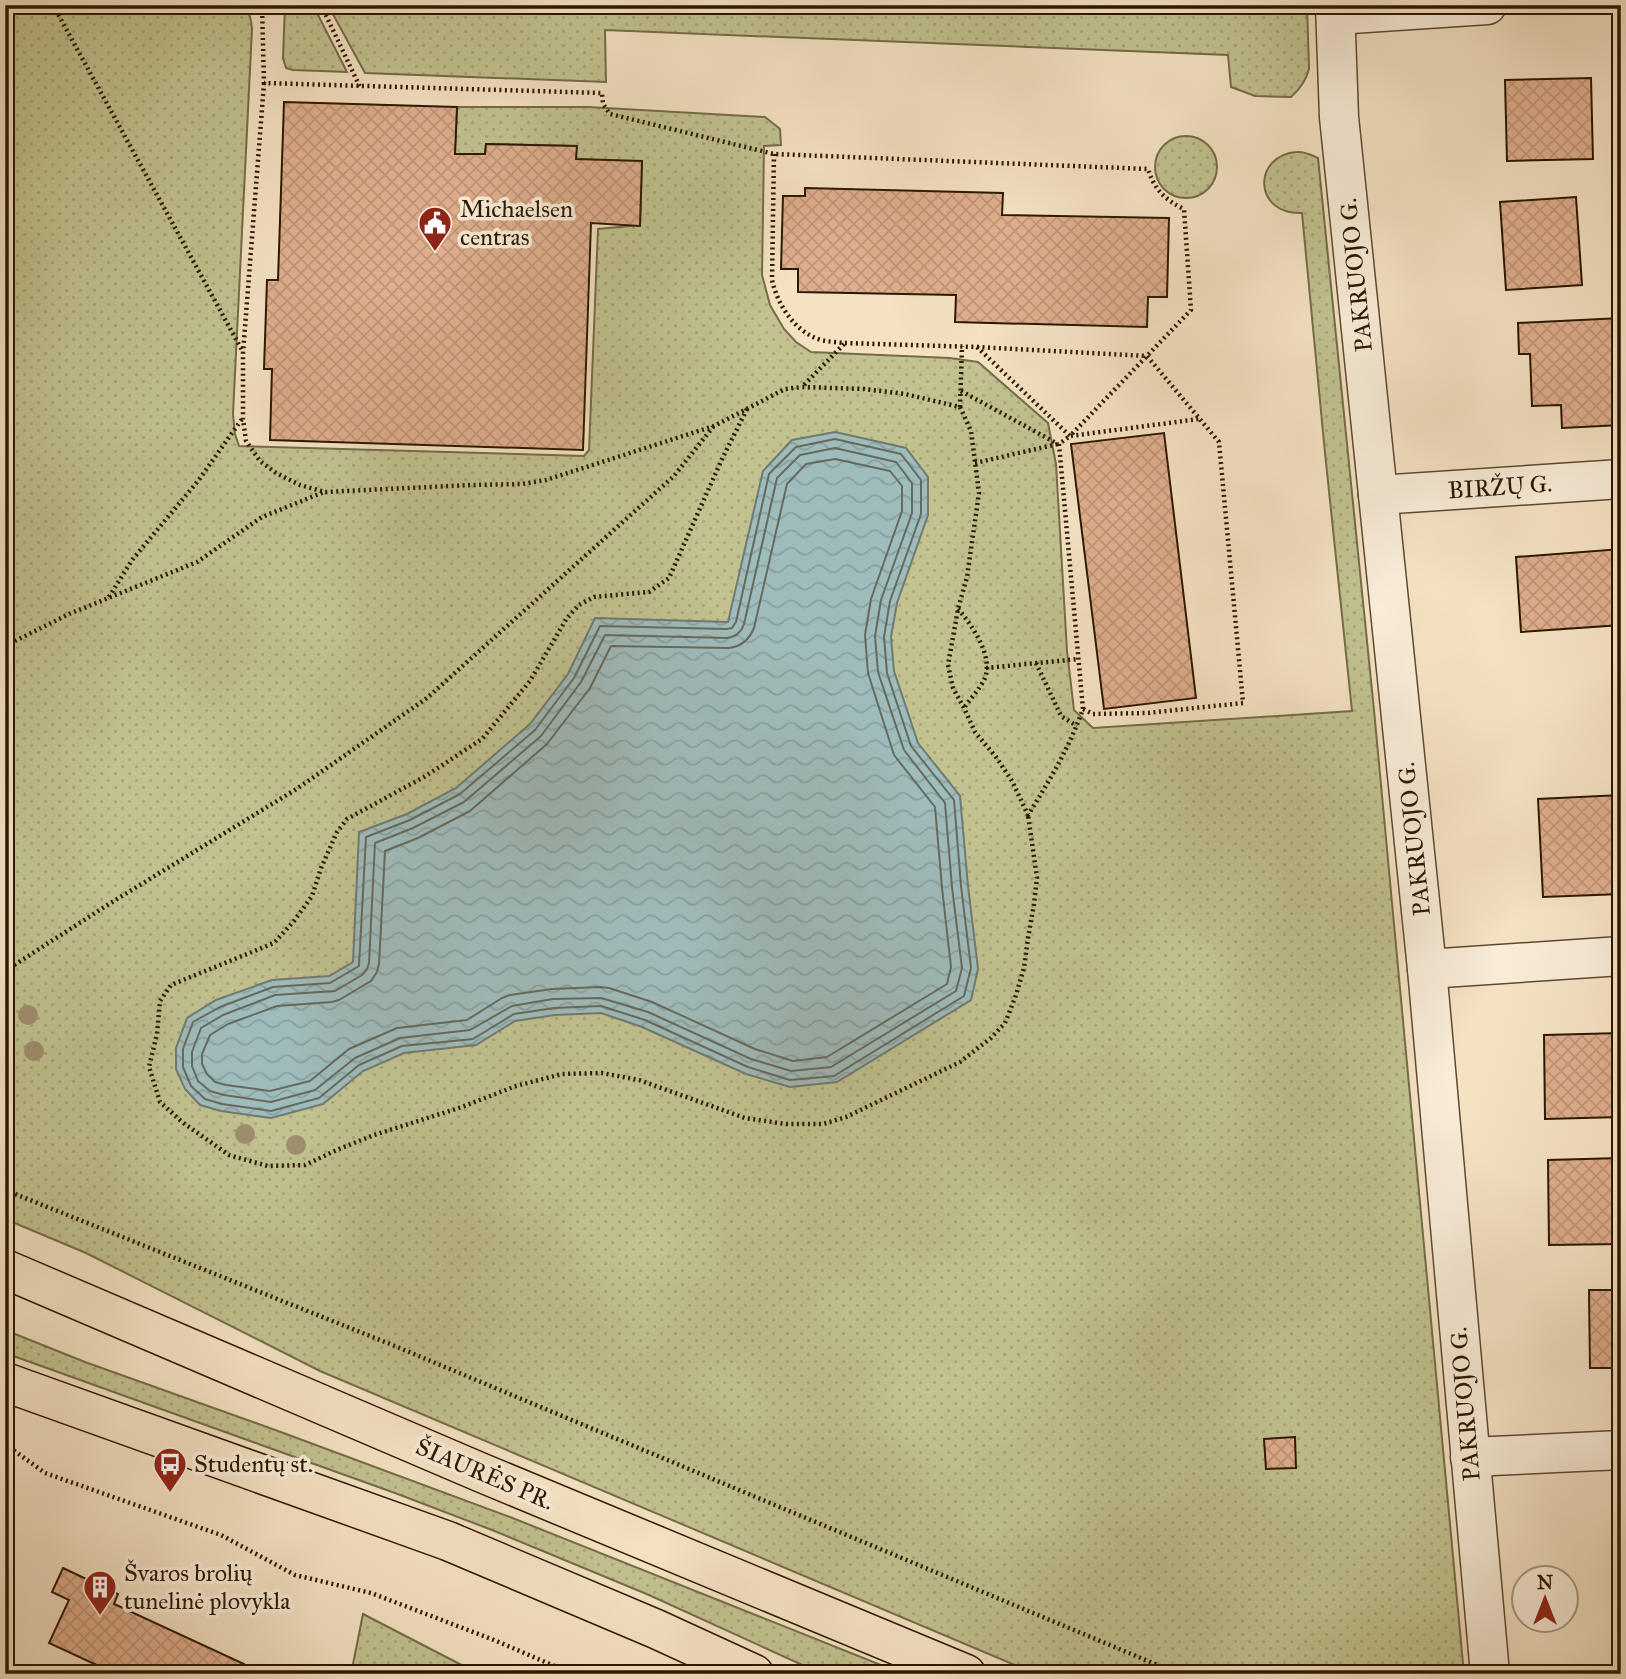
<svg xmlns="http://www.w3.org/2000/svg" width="1626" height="1679" font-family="'IM FELL Great Primer',serif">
  <defs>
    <pattern id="green-dots" width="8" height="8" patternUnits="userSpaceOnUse" patternTransform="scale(1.75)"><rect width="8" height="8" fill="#c1c290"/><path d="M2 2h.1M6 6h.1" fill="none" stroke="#a6a67a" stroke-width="1.8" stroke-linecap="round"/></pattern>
    <pattern id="water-waves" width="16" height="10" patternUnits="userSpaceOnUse" patternTransform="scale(1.75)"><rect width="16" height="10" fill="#9fbcbc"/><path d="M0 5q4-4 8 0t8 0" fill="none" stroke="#89a1a0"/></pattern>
    <pattern id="building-cross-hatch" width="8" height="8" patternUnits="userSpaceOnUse" patternTransform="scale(1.75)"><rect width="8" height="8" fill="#dfae8d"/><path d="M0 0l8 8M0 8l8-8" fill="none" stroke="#c09578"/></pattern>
  </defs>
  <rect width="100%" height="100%" fill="#f4e2c3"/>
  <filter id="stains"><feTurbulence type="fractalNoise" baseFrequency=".00286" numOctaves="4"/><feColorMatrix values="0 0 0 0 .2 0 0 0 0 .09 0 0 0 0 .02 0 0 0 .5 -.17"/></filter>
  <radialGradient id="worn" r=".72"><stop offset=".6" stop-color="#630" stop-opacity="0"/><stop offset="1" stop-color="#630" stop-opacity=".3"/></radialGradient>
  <!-- green -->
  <g fill="url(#green-dots)" stroke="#766c48" stroke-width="2">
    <path d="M5 5H244C250 13 251 20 252 29L233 414 235 434 239 446 584 456 589 450 598 229 640 225 642 162 576 159V146L486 144 485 154H455L457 107H588L765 117 780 129 781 145 764 146 762 275 770 305 784 329 796 342 811 352 950 358 978 362 1048 423 1056 464 1067 651 1074 710 1093 728 1352 711 1325 453 1302 213C1253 215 1252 155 1297 152 1304 151 1311 155 1318 158L1374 710 1464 1674H1036L320 1371 86 1253 5 1219Z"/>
    <path d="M285 5H313L347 72 293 70 286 68 283 58Z"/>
    <path d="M328 5H1307L1309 69C1306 81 1300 89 1291 97L1255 96 1231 87 1228 55 605 30 606 82 365 73Z"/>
    <circle cx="1186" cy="167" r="31"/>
    <path d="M5 1330 85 1362 278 1431 510 1517 891 1669 888 1674H822L649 1595 492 1530 395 1493 5 1353Z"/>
    <path d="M363 1614 479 1674H351Z"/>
  </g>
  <!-- water -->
  <path fill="url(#water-waves)" stroke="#717a71" stroke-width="2" d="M835 432 906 448 928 477V515L897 603 891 637 894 671 918 743 960 796 968 886 978 969 971 1000 837 1082 790 1087 746 1074 642 1027 601 1013 555 1015 515 1021 476 1045 404 1053 363 1071 323 1104 271 1118 221 1111 200 1105 185 1089 176 1069V1048L187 1018 216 1000 272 980 329 976 353 962 359 832 407 814 456 788 530 724 568 674 595 618 728 622 763 471 792 440Z"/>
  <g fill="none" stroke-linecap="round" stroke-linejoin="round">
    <!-- shore -->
    <g stroke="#666a5e" stroke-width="2">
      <path d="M835 439 901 454 921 480V514L890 601 884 637 887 673 911 746 954 800 961 886 971 968 964 996 834 1076 790 1080 748 1067 645 1020 601 1006 554 1008 514 1014 473 1039 402 1046 359 1065 319 1098 271 1111 222 1104 205 1099 191 1086 183 1067V1049L193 1022 220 1007 273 987 330 983 359 966 366 837 410 820 460 794 535 730 574 678 600 626 727 629 732 628 736 622 769 474 796 447Z"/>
      <path d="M835 448 896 462 912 483V513L881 600 875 636 878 672 904 750 945 803 952 887 962 968 956 991 831 1067 791 1071 751 1059 648 1012 601 998 553 999 512 1006 470 1030 400 1038 355 1058 315 1090 271 1102 224 1095 210 1091 198 1081 192 1066V1052L201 1028 223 1015 275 995 335 991 362 975 367 969 369 963 375 843 413 828 464 802 541 736 581 682 605 635 727 638C736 637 741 633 744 624L777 478 800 455Z"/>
      <path d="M835 459 890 471 902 486V511L871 599 865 635 868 673 894 755 935 807 942 888 951 967 947 984 827 1057 793 1061 755 1049 652 1002 609 988 600 987 552 989 510 995 502 998 467 1020 397 1028 349 1049 310 1081 270 1091 226 1085 215 1082 207 1074 202 1064V1054L210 1035 228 1024 277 1006 332 1002 339 1000 371 981 377 972 379 964 385 851 418 838 470 811 547 744 590 688 611 646 728 648C741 647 749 640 754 628L787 484 806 464Z"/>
    </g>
  </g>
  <!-- building -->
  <g fill="url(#building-cross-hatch)" stroke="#2c1700" stroke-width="2">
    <path d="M1591 78 1593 159 1507 161 1505 80Z"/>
    <path d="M284 102 457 107 455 154H485L486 144 577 146 576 159 642 161 640 226 591 223 583 450 270 440 272 369H264L267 280H278Z"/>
    <path d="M805 188 1003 193 1002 215 1169 218 1167 297H1148L1147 327 955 322 956 295 798 292V269H781L783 196H805Z"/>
    <path d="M1576 197 1582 285 1506 290 1500 202Z"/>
    <path d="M1621 318V425L1562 428 1561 405 1532 406 1530 354H1519L1518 323Z"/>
    <path d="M1164 433 1196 698 1104 709 1071 444Z"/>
    <path d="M1621 549V625L1521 632 1516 557Z"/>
    <path d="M1621 795V894L1543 897 1538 799Z"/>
    <path d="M1621 1033V1117L1545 1119 1544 1035Z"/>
    <path d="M1621 1158V1244L1549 1245 1548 1160Z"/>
    <path d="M1589 1290H1621V1368H1590Z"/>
    <path d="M1295 1437 1296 1468 1266 1469 1264 1439Z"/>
    <path d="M63 1568 118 1594 114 1604 244 1664 240 1674H116L49 1643 69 1600 52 1592Z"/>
  </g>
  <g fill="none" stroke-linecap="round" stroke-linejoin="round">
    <defs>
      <g id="minor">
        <path d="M1335 5 1339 117 1427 969 1490 1674"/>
        <path d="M1336 15 1487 5"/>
        <path d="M1378 495 1621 479"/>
        <path d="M1427 969 1621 956"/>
        <path d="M1470 1457 1621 1450"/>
      </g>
      <g id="major">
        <path d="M5 1269 482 1473 966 1674"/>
        <path d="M5 1382 448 1541 656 1629 754 1674"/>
      </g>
    </defs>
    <!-- minor casing -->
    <use href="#minor" stroke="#5e4a31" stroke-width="41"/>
    <!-- major casing -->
    <use href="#major" stroke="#2c1700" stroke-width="41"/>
    <!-- path -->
    <g stroke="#2c1700" stroke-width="4.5" stroke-dasharray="2 3.5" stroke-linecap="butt">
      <path d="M53 5 243 352"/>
      <path d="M262 5 264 83 602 93 603 104 610 114 774 154 1148 169C1154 189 1165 200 1184 209L1191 310 1070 436 977 347 844 343C837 342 829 342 821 340 795 332 778 306 772 280L774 154"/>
      <path d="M321 5 360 87"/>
      <path d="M264 83 243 353V419L246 441 260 461 276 473 300 485 325 492 471 485 522 484 546 480 714 426 785 389 802 387"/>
      <path d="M844 344 802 387 864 389 905 394 960 407 962 346"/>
      <path d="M977 347 1147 356 1219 442 1243 703 1147 713 1093 714 1083 709"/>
      <path d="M961 391 1058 444"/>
      <path d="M960 407 971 431 979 493 967 577 958 609 948 665 953 688 964 708 975 732 996 757 1012 781 1028 815C1050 780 1069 748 1083 709L1059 444 1070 436 1199 419"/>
      <path d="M747 409 722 459 669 578 649 592 594 597 579 605 567 618 530 681 482 739 424 777 347 819 337 832 321 868 312 896 294 921 274 943 171 985 160 1001 157 1034 149 1067 160 1102 182 1122 229 1155 268 1166 305 1165 339 1149 374 1135 462 1107 516 1086 562 1074 602 1073 639 1080 745 1118 786 1124H823L846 1117 960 1062 991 1038 1005 1023 1015 998 1024 968 1028 938 1034 904 1037 878 1028 815"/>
      <path d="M975 463 1058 444"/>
      <path d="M109 597 132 560 198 481 242 419"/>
      <path d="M958 609C972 625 995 658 984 680 979 690 970 699 964 708"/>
      <path d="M5 646 69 614 197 562 262 517 324 492"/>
      <path d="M1036 663 1061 716 1077 726"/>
      <path d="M986 668 1079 659"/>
      <path d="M5 971 109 904 298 788 427 698 674 476 713 427"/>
      <path d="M5 1190 390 1344 1179 1674"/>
      <path d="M5 1444 45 1473 221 1535 295 1575 371 1593 494 1640 573 1674"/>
    </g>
    <!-- minor -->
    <use href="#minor" stroke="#f8ecd8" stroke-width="38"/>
    <!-- major -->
    <use href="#major" stroke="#f4e2c3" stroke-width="38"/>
  </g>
  <!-- trees -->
  <g fill="#9f8e6f">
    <circle cx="28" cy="1015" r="10"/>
    <circle cx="34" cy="1051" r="10"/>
    <circle cx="245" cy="1134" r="10"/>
    <circle cx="296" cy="1145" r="10"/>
  </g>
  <!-- icons -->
  <defs>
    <symbol id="civic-pin" viewBox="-11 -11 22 30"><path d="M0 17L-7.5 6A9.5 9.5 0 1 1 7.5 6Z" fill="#8f2418" stroke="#f8ecd8"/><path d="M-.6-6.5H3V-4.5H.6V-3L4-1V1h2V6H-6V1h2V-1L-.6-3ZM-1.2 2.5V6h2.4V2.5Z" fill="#fff"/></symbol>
    <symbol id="bus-pin" viewBox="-11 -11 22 30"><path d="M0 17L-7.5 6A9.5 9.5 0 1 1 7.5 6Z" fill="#8f2418" stroke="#f8ecd8"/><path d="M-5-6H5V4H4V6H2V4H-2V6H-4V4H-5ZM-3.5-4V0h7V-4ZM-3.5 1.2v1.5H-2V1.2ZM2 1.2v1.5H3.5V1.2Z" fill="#fff"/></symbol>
    <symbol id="building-pin" viewBox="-11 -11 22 30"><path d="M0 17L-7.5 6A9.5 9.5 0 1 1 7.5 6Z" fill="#8f2418" stroke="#f8ecd8"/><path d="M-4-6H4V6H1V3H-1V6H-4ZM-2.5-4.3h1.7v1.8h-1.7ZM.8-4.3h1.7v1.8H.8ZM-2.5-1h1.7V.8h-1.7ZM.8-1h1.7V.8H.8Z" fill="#fff"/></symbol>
  </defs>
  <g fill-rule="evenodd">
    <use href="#civic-pin" x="416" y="204" width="38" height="52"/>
    <use href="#bus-pin" x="151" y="1445" width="38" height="52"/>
    <use href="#building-pin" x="81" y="1568" width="38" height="52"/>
  </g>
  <g text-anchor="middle" stroke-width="7" stroke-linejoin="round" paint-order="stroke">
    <!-- poi labels -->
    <g font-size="24" fill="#2c1700" stroke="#f8ecd8" text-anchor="start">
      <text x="460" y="217">Michaelsen<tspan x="460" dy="28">centras</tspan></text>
      <text x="194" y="1472">Studentų st.</text>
      <text x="124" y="1581">Švaros brolių<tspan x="124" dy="28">tunelinė plovykla</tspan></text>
    </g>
    <!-- street labels -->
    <g font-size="24" fill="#2c1700" stroke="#f8ecd8">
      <text transform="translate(1356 275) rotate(-96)" y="8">PAKRUOJO G.</text>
      <text transform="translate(1500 487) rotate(-4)" y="8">BIRŽŲ G.</text>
      <text transform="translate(1414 839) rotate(-96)" y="8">PAKRUOJO G.</text>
      <text transform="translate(1465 1404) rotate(-95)" y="8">PAKRUOJO G.</text>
      <text transform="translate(485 1474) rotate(23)" y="8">ŠIAURĖS PR.</text>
    </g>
  </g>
  <!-- margin -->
  <rect width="1626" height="1679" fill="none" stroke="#f4e2c3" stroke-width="28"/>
  <rect x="7" y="7" width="1612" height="1665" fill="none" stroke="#2c1700" stroke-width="3.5"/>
  <rect x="14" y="14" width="1598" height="1651" fill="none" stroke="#2c1700" stroke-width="2"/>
  <!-- north arrow -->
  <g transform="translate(1545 1599)"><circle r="33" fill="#f8ecd8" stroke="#a69782" stroke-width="2"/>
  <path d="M0-5L12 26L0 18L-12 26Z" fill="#8f2418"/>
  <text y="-10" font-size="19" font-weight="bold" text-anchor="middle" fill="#2c1700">N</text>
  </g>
  <rect width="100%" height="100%" filter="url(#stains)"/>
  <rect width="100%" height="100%" fill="url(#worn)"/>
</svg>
